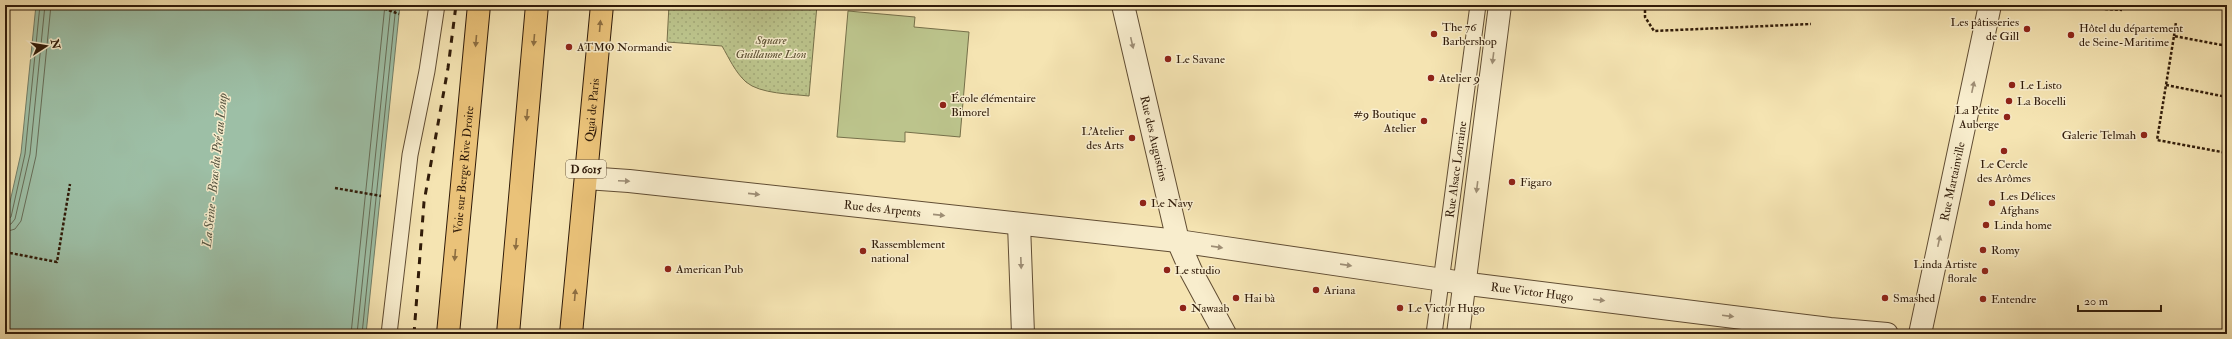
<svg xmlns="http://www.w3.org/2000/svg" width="2232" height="339" font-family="'IM FELL Double Pica',serif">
  <defs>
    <pattern id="park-dots" width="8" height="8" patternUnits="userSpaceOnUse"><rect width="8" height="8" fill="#bcc48c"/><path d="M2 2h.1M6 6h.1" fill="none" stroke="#a2a877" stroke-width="1.8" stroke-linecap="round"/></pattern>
  </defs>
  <rect width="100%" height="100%" fill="#f5e4b2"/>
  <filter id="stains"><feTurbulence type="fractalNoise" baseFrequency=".005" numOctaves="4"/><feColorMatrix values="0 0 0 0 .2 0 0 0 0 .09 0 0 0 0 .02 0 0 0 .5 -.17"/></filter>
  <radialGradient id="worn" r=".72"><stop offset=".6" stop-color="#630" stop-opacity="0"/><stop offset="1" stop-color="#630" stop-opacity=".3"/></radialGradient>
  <!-- grass -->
  <path fill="#bcc48c" stroke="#76704a" d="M848 11 915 17 914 27 969 32 960 137 905 132V142L837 137Z"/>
  <!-- park -->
  <path fill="url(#park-dots)" stroke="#76704a" d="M669 5H817L809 96C792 94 760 94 746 82 735 72 729 58 722 46L667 42Z"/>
  <!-- water -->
  <path fill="#9dbfa6" stroke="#717d67" d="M36 5H400L366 334H5V224L21 153Z"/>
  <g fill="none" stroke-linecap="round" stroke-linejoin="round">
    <!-- shore -->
    <g stroke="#666d58" stroke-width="1">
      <path d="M5 221 11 217 25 154 40 5"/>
      <path d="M5 226 11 224 15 219 30 154 45 5"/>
      <path d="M5 232 15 229 21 221 36 156 51 5"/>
      <path d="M351 334 385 5"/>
      <path d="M357 334 391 5"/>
      <path d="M362 334 396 5"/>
    </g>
    <defs>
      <g id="lane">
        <path d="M389 334 410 155 427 71 437 5"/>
        <path id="s1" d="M1434 334 1478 5"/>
      </g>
      <g id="street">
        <path id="s2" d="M1123 5 1178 241 1191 271 1225 334"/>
        <path id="s3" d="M586 178 629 181 1178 241 1477 285 1830 329 1887 334"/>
        <path d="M1019 224 1023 334"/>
        <path d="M1458 334 1500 5"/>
        <path id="s4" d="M1920 334 1990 5"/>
      </g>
      <g id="primary">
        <path id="s5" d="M448 334 479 5"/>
        <path d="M508 334 537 5"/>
        <path id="s6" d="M571 334 602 5"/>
      </g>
    </defs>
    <!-- lane casing -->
    <use href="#lane" stroke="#614d33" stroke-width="17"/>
    <!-- street casing -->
    <use href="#street" stroke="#614d33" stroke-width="24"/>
    <!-- primary casing -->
    <use href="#primary" stroke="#301b09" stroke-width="24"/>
    <!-- path -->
    <g stroke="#301b09" stroke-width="2.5" stroke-dasharray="3 2" stroke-linecap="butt">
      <path d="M375 5 399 14"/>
      <path d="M1645 5V17L1654 31 1811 24"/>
      <path d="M2040 5 2122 10"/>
      <path d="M2174 36 2176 22"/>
      <path d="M2227 46 2174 36 2157 140 2227 153"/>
      <path d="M2166 85 2227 97"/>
      <path d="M335 188 381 196"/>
      <path d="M5 252 57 262 70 184"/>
    </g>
    <!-- lane -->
    <use href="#lane" stroke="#f8edcd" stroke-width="15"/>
    <!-- street -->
    <use href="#street" stroke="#f8edcd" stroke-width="22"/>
    <!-- primary -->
    <use href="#primary" stroke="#eac279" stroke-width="22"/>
    <!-- rail -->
    <path stroke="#301b09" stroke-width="3" stroke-dasharray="7 7" stroke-linecap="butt" d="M414 334 424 202 448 68 456 5"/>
  </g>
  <!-- one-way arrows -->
  <defs><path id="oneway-solid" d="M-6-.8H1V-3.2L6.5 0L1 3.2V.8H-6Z"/></defs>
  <g fill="#8d6e41">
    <use href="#oneway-solid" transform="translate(600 26) rotate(-85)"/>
    <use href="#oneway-solid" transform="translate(534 40) rotate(95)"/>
    <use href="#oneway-solid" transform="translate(476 41) rotate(95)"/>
    <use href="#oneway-solid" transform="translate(527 115) rotate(95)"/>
    <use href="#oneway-solid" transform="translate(516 244) rotate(95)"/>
    <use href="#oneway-solid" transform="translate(455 255) rotate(95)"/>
    <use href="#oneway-solid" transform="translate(575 295) rotate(-85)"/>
  </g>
  <g fill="#9e8e75">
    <use href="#oneway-solid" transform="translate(1132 43) rotate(77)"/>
    <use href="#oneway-solid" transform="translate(1493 58) rotate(97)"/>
    <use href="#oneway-solid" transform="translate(1973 87) rotate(-78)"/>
    <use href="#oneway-solid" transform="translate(624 181) rotate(3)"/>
    <use href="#oneway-solid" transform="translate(1477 187) rotate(97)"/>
    <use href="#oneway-solid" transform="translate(754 194) rotate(6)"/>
    <use href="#oneway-solid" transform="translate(939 215) rotate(6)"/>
    <use href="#oneway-solid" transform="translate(1939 241) rotate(-78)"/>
    <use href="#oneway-solid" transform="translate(1217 247) rotate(8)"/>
    <use href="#oneway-solid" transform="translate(1021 263) rotate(88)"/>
    <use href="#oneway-solid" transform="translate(1346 265) rotate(8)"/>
    <use href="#oneway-solid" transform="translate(1599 300) rotate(7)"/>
    <use href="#oneway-solid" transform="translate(1728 316) rotate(7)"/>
  </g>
  <!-- markers -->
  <g fill="#8f2418" stroke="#f8edcd" stroke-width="1.5">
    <circle cx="2027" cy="29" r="4"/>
    <circle cx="1434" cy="34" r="4"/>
    <circle cx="2071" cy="35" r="4"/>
    <circle cx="569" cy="47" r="4"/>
    <circle cx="1168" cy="59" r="4"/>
    <circle cx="1431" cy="78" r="4"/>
    <circle cx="2012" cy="85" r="4"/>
    <circle cx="2009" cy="101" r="4"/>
    <circle cx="943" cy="105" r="4"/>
    <circle cx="2007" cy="117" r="4"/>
    <circle cx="1424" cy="121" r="4"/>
    <circle cx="2144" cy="135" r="4"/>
    <circle cx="1132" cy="138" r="4"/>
    <circle cx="2004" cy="151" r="4"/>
    <circle cx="1512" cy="182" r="4"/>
    <circle cx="1143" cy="203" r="4"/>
    <circle cx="1992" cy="203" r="4"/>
    <circle cx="1986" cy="225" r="4"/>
    <circle cx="1983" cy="250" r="4"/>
    <circle cx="863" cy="251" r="4"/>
    <circle cx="668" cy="269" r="4"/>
    <circle cx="1167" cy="270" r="4"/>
    <circle cx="1985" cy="271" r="4"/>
    <circle cx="1316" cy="290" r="4"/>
    <circle cx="1236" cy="298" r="4"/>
    <circle cx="1885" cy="298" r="4"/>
    <circle cx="1983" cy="299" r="4"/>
    <circle cx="1183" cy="308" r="4"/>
    <circle cx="1400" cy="308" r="4"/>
  </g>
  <g text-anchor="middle" stroke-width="3" stroke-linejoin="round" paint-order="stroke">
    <!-- shield labels -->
    <rect fill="#f8edcd" stroke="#6c5a44" stroke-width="1" x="566" y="160" width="40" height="18" rx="3"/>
    <g font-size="11" font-weight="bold" fill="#301b09">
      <text x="586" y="173">D 6015</text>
    </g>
    <!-- poi labels -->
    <g font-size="12" fill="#301b09" stroke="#f8edcd" text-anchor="start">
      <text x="2019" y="26" text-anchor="end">Les pâtisseries<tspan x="2019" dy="14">de Gill</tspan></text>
      <text x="1442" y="31">The 76<tspan x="1442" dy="14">Barbershop</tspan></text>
      <text x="2079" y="32">Hôtel du département<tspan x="2079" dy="14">de Seine-Maritime</tspan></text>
      <text x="577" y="51">ATMO Normandie</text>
      <text x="1176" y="63">Le Savane</text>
      <text x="1439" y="82">Atelier 9</text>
      <text x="2020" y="89">Le Listo</text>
      <text x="951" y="102">École élémentaire<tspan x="951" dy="14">Bimorel</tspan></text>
      <text x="2017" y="105">La Bocelli</text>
      <text x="1999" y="114" text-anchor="end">La Petite<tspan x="1999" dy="14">Auberge</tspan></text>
      <text x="1416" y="118" text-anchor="end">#9 Boutique<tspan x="1416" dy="14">Atelier</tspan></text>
      <text x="1124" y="135" text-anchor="end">L'Atelier<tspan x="1124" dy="14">des Arts</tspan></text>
      <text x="2136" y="139" text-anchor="end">Galerie Telmah</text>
      <text x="2004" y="168" text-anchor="middle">Le Cercle<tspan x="2004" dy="14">des Arômes</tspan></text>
      <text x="1520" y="186">Figaro</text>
      <text x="2000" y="200">Les Délices<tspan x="2000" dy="14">Afghans</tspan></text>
      <text x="1151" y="207">Le Navy</text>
      <text x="1994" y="229">Linda home</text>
      <text x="871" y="248">Rassemblement<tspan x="871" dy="14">national</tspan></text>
      <text x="1991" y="254">Romy</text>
      <text x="1977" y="268" text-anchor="end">Linda Artiste<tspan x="1977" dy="14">florale</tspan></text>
      <text x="676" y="273">American Pub</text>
      <text x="1175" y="274">Le studio</text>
      <text x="1324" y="294">Ariana</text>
      <text x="1244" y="302">Hai bà</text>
      <text x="1893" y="302">Smashed</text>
      <text x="1991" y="303">Entendre</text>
      <text x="1191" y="312">Nawaab</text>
      <text x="1408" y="312">Le Victor Hugo</text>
    </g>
    <!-- park labels -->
    <g font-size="12" font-style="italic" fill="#5a4e30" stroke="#f8edcd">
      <text x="771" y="44">Square<tspan x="771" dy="14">Guillaume Lion</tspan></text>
    </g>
    <!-- street labels -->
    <g font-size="12" fill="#301b09" stroke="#f8edcd">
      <text dy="4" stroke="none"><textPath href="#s6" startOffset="225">Quai de Paris</textPath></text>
      <text dy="4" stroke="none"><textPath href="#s2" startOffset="137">Rue des Augustins</textPath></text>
      <text dy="4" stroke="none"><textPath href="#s5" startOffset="165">Voie sur Berge Rive Droite</textPath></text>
      <text dy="4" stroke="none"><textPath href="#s1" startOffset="166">Rue Alsace Lorraine</textPath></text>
      <text dy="4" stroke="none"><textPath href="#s4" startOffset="156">Rue Martainville</textPath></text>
      <text dy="4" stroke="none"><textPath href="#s3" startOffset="298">Rue des Arpents</textPath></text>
      <text dy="4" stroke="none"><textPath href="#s3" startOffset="953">Rue Victor Hugo</textPath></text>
    </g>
    <!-- water labels -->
    <g font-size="13" font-style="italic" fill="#565440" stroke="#f8edcd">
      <text transform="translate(214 170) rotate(-84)" y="5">La Seine - Bras du Pré au Loup</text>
    </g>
  </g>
  <!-- margin -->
  <rect width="2232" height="339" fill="none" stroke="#f5e4b2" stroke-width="20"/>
  <rect x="6" y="6" width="2220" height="327" fill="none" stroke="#301b09" stroke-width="2"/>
  <rect x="10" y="10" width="2212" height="319" fill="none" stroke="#301b09"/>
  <!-- north arrow -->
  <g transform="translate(46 46) rotate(78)" stroke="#f8edcd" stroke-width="3" paint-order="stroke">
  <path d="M0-3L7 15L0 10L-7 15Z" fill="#301b09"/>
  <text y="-6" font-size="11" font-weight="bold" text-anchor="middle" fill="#301b09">N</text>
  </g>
  <!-- scale -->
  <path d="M2078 305v6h83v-6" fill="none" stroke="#301b09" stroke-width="2"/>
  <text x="2084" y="305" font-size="12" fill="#301b09" stroke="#f8edcd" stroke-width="3" paint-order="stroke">20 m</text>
  <rect width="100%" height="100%" filter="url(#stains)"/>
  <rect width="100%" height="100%" fill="url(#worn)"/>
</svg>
